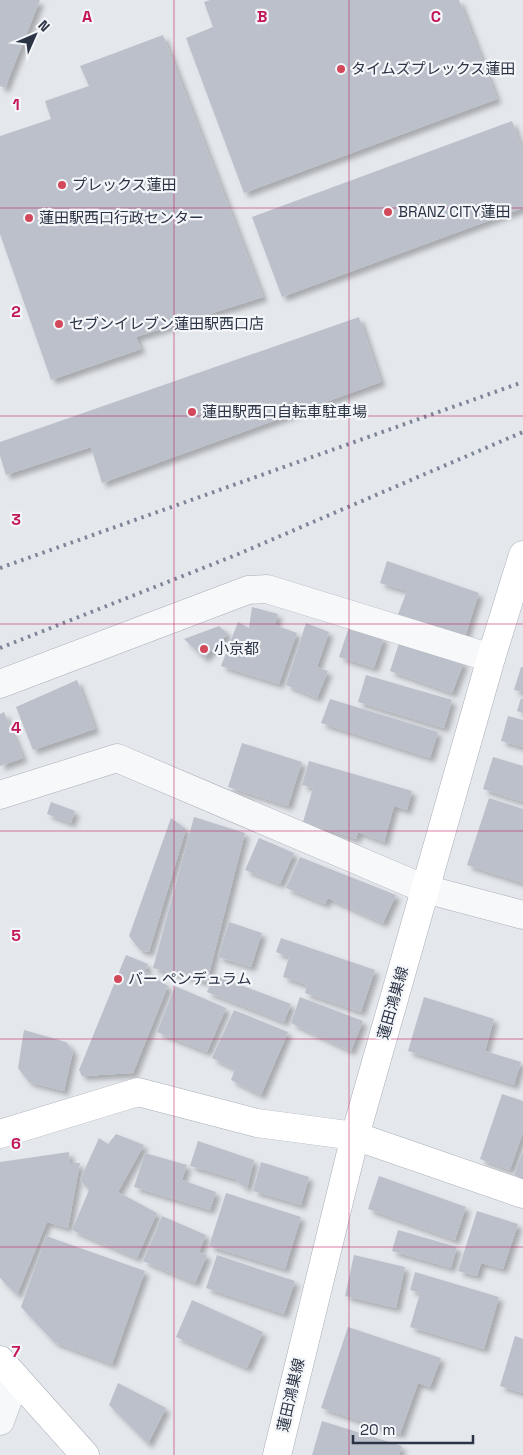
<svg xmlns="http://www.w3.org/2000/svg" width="523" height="1455" font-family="'Space Grotesk','Noto Sans JP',sans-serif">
  <defs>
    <filter id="shadow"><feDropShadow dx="4.5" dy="4.5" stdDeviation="2.5" flood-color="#0004"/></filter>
  </defs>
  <rect width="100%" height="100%" fill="#e4e7ec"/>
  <!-- building -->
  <g fill="#bbc0ca" filter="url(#shadow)">
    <path d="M0 0H40L5 88 0 86Z"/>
    <path d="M210 0H459L497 99 244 193 186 38 213 27 204 2Z"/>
    <path d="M163 35 263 297 136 337 141 349 51 380 0 234V136L51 119 45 101 89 86 80 66Z"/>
    <path d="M512 121 523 152V208L282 297 252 217Z"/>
    <path d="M359 317 381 382 102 483 91 447 6 475 0 456V442Z"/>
    <path d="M387 561 479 593 465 637 397 617 407 591 380 583Z"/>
    <path d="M252 607 278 614 275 625 297 633 279 684 221 666 238 622 249 628Z"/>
    <path d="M306 623 329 632 317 667 328 671 317 698 286 685Z"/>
    <path d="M219 626 228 634 204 658 184 639Z"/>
    <path d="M349 627 384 638 374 668 339 657Z"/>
    <path d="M399 643 464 662 452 693 390 671Z"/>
    <path d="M521 667H523V692L514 690Z"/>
    <path d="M366 675 452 700 444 728 358 702Z"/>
    <path d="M77 680 95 729 33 750 16 707Z"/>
    <path d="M521 698 523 699V713L517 711Z"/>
    <path d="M330 699 438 732 430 758 321 723Z"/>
    <path d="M4 712 23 758 0 766V714Z"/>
    <path d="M508 716 523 720V747L501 741Z"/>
    <path d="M242 743 302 762 288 806 228 787Z"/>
    <path d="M493 757 523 766V802L483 789Z"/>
    <path d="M309 761 412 791 407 810 394 806 384 842 358 832 356 839 303 822 313 788 302 785Z"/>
    <path d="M489 798 523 809V883L467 865Z"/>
    <path d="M51 802 75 811 71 823 47 814Z"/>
    <path d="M194 817 245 833 207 982 153 968Z"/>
    <path d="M171 818 186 829 149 952 140 950 129 936Z"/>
    <path d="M259 838 294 853 280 884 245 870Z"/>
    <path d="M300 857 396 895 383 923 328 898 325 904 286 888Z"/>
    <path d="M229 922 262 933 251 967 218 957Z"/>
    <path d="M281 938 375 970 361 1012 305 993 307 985 283 977 289 957 276 952Z"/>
    <path d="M126 955 148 964 145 971 168 986 133 1073 82 1076 79 1070Z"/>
    <path d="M214 975 291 1004 284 1022 207 992Z"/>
    <path d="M175 986 226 1008 207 1052 157 1032Z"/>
    <path d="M300 997 363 1021 351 1051 291 1023Z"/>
    <path d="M424 997 494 1019 485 1051 521 1062 514 1085 408 1051Z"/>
    <path d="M234 1010 288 1032 261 1095 231 1080 235 1069 212 1058Z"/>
    <path d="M24 1030 66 1042 73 1051 64 1091 29 1082 18 1068Z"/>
    <path d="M502 1094 523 1101V1132L510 1170 480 1159Z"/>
    <path d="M116 1134 144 1145 118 1192 157 1213 137 1258 72 1230 89 1190 80 1180 99 1138 108 1144Z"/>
    <path d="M198 1141 254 1160 247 1189 235 1179 190 1166Z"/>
    <path d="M523 1151V1179L514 1175Z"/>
    <path d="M69 1152 70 1163H80L68 1228 47 1222 17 1295 0 1278V1162Z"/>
    <path d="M145 1153 187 1165 182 1180 216 1192 210 1210 134 1187Z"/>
    <path d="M261 1162 309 1177 301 1205 253 1191Z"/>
    <path d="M379 1176 466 1207 455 1240 368 1209Z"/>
    <path d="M226 1193 301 1217 285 1269 209 1246Z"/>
    <path d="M477 1211 518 1224 503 1269 481 1263 477 1276 458 1271Z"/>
    <path d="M162 1216 206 1235 199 1252 207 1255 195 1283 143 1261Z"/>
    <path d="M398 1230 457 1247 451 1268 392 1251Z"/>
    <path d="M46 1236 145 1271 112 1364 54 1342 21 1307Z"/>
    <path d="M217 1255 295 1281 284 1314 206 1288Z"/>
    <path d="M354 1255 405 1267 396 1308 345 1296Z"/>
    <path d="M415 1272 499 1297 484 1349 410 1327 420 1293 410 1290Z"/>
    <path d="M192 1300 263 1332 247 1368 176 1337Z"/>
    <path d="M348 1327 441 1358 430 1387 418 1383 400 1434 321 1408Z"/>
    <path d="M515 1336 523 1339V1393L500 1386Z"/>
    <path d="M118 1383 166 1408 148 1444 109 1405Z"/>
    <path d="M322 1421 402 1446 399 1455H312Z"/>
  </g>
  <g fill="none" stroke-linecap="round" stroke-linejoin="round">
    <defs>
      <g id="street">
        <path d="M0 684 248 590 267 589 491 658"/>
        <path d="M0 795 117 758 425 889 523 915"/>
        <path d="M0 1421 16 1378"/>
      </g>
      <g id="secondary">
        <path d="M0 1134 138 1092 257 1123 355 1136 523 1194"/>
        <path d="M0 1360 85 1455"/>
        <path d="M277 1455 355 1136 491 658 523 555"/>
      </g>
    </defs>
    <!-- street casing -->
    <use href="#street" stroke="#a9aeb7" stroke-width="29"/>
    <!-- secondary casing -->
    <use href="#secondary" stroke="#a9aeb7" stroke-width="29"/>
    <!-- street -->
    <use href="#street" stroke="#f7f8fa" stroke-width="28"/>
    <!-- secondary -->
    <use href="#secondary" stroke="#fff" stroke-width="28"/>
    <!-- rail -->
    <g stroke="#7d8696" stroke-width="4" stroke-dasharray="2.5 5" stroke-linecap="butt">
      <path d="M0 568 523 382"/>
      <path d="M0 648 236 555 523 432"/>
    </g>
  </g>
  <!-- grid -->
  <path fill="none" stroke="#c2185b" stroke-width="1" stroke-opacity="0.55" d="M174 0V1455M349 0V1455M0 208H523M0 416H523M0 624H523M0 831H523M0 1039H523M0 1247H523"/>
  <!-- markers -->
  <g fill="#d1495b" stroke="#f4f6f9" stroke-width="2">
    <circle cx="341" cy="69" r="5"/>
    <circle cx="62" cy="185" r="5"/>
    <circle cx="388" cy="212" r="5"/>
    <circle cx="29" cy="218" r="5"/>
    <circle cx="59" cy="324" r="5"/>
    <circle cx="192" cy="412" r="5"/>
    <circle cx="204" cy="649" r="5"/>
    <circle cx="118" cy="979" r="5"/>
  </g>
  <g text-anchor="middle" stroke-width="4.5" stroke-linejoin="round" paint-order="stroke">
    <!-- poi labels -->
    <g font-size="15" fill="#2b3445" stroke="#f4f6f9" text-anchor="start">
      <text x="351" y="74">タイムズプレックス蓮田</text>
      <text x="72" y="190">プレックス蓮田</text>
      <text x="398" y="217">BRANZ CITY蓮田</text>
      <text x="39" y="223">蓮田駅西口行政センター</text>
      <text x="69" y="329">セブンイレブン蓮田駅西口店</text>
      <text x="202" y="417">蓮田駅西口自転車駐車場</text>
      <text x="214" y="654">小京都</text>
      <text x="128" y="984">バー ペンデュラム</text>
    </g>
    <!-- street labels -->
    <g font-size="15" fill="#2b3445" stroke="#f4f6f9">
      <text transform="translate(393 1003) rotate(-74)" y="5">蓮田鴻巣線</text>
      <text transform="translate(291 1395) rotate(-77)" y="5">蓮田鴻巣線</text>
    </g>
  </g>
  <g font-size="16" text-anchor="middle" font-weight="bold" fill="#c2185b" stroke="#f4f6f9" stroke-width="4.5" stroke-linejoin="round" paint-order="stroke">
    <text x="87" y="22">A</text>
    <text x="262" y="22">B</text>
    <text x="436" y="22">C</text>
    <text x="16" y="110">1</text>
    <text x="16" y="317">2</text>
    <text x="16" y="525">3</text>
    <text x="16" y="733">4</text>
    <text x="16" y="941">5</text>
    <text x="16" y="1149">6</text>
    <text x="16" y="1357">7</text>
  </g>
  <!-- north arrow -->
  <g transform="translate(35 35) rotate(45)" stroke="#f4f6f9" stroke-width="4" paint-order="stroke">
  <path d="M0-4L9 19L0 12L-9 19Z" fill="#2b3445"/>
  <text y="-8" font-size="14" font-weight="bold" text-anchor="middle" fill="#2b3445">N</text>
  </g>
  <!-- scale -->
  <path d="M353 1435v8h120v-8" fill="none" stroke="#2b3445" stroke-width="2.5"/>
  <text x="360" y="1435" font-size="15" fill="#2b3445" stroke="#f4f6f9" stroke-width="4" paint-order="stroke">20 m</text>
</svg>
